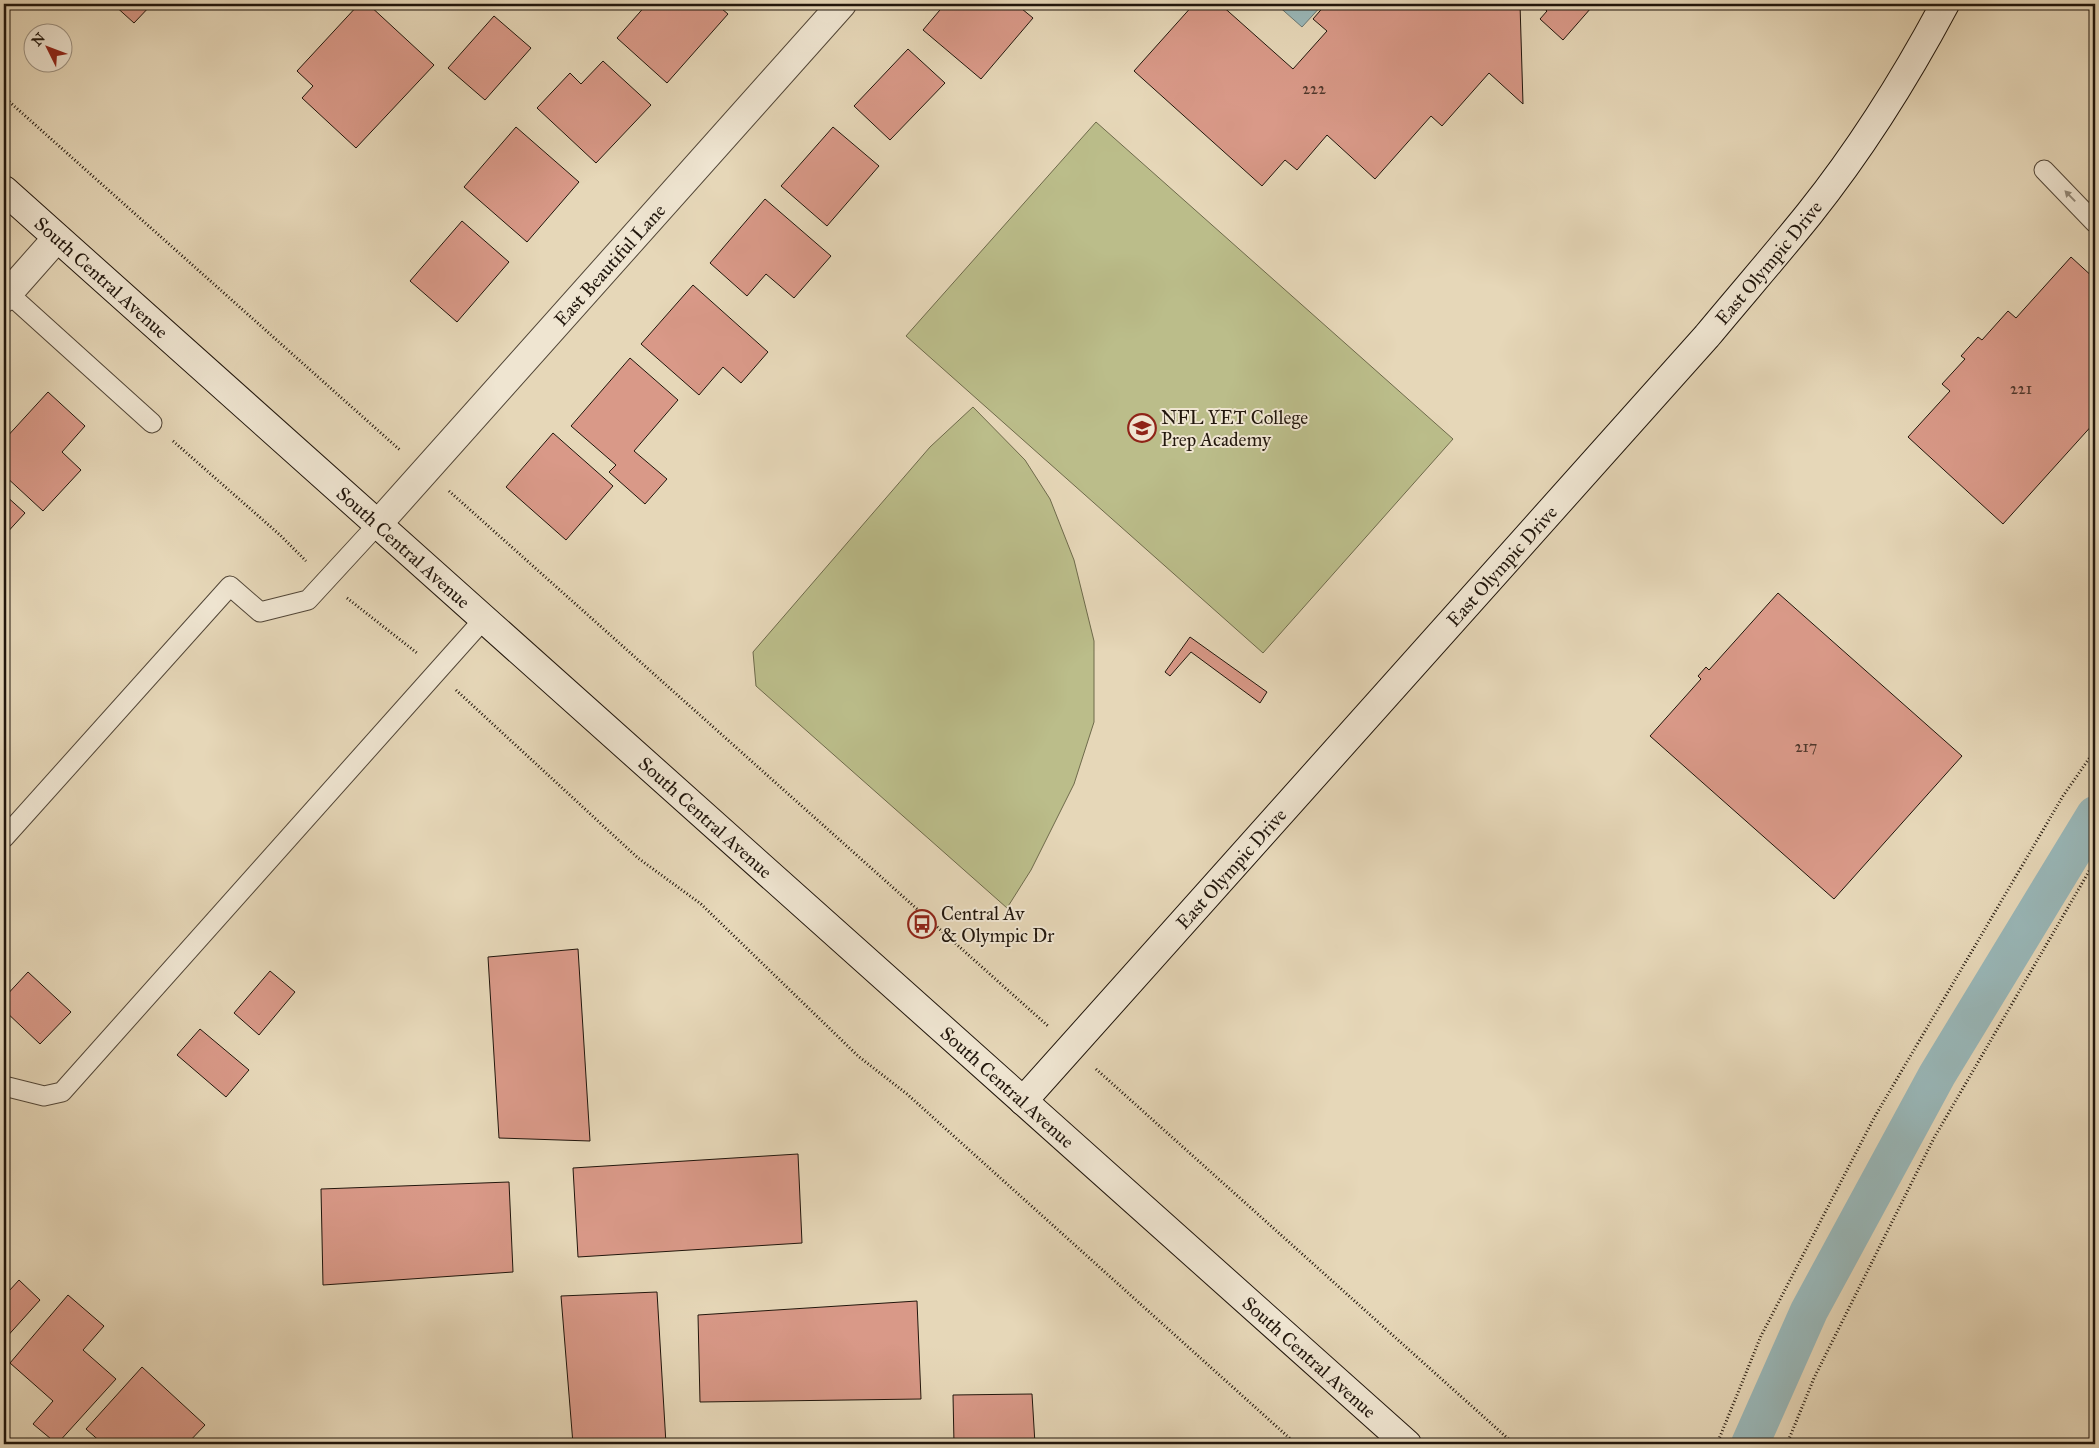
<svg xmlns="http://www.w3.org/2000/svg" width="2099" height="1448" font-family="'IM FELL Great Primer',serif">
  <rect width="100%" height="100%" fill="#e6d7b8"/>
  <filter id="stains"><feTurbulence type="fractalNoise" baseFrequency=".004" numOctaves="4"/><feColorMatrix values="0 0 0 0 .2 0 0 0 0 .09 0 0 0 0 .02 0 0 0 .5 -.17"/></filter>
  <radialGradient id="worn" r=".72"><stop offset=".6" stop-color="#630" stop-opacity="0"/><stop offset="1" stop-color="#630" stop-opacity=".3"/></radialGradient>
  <!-- green -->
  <g fill="#bbbd8a" stroke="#6e6a4b">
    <path d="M1096 122 1453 439 1263 653 906 336Z"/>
    <path d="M973 407 1025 460 1050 499 1074 560 1094 641V722L1074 784 1031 870 1007 908 756 686 753 652 930 447Z"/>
  </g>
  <!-- water -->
  <path fill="#99b7b8" stroke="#697773" d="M1276 4H1323L1302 27Z"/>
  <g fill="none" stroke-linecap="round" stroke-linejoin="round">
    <!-- canal -->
    <path stroke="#99b7b8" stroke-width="38" d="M1750 1444 1809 1311 1937 1075 2095 815"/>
  </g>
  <!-- building -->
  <g fill="#d99988" stroke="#21160c">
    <path d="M113 4H152L134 23Z"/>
    <path d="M359 4H368L434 65 356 148 302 98 313 86 297 71Z"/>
    <path d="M647 4H716L728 14 667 83 617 38Z"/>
    <path d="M945 4H1016L1033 18 981 79 923 30Z"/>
    <path d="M1194 4H1220L1293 69 1327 31 1313 19 1326 4H1520L1523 104 1489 73 1442 126 1431 116 1375 179 1327 135 1297 170 1285 160 1262 186 1134 71Z"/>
    <path d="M1539 4H1586L1591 8 1563 40 1540 19 1547 11Z"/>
    <path d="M494 16 531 48 485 100 448 68Z"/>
    <path d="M908 49 945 83 890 140 854 106Z"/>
    <path d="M603 61 651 105 596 163 537 108 570 73 581 84Z"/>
    <path d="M516 127 579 182 527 242 464 187Z"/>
    <path d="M833 127 879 166 827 226 781 186Z"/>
    <path d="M765 199 831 256 794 298 766 274 747 296 710 263Z"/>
    <path d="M462 221 509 262 457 322 410 281Z"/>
    <path d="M2071 257 2095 279V422L2003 524 1908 437 1950 391 1942 384 1965 359 1961 356 1978 337 1982 340 2008 311 2016 318Z"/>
    <path d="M693 285 768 352 741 383 723 367 699 395 641 344Z"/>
    <path d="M630 358 678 400 634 451 667 479 645 504 609 472 616 465 571 426Z"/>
    <path d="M48 392 85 426 62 452 81 470 43 511 4 475V440Z"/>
    <path d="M553 433 613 486 566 540 506 487Z"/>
    <path d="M4 494 25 513 4 536Z"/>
    <path d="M1778 593 1962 756 1834 899 1650 736 1701 679 1698 676 1706 667 1709 670Z"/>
    <path d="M1190 637 1267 692 1260 703 1191 652 1170 676 1165 672Z"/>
    <path d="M578 949 590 1141 499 1138 488 957Z"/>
    <path d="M270 971 295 992 259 1035 234 1013Z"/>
    <path d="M28 972 71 1012 40 1044 4 1010V998Z"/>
    <path d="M200 1029 249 1070 226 1097 177 1055Z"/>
    <path d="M798 1154 802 1243 578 1257 573 1168Z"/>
    <path d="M509 1182 513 1272 323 1285 321 1189Z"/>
    <path d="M19 1280 40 1300 4 1340V1286L9 1291Z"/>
    <path d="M657 1292 666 1444H573L561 1296Z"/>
    <path d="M68 1295 104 1326 83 1350 116 1379 57 1444 33 1424 53 1401 10 1363Z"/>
    <path d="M917 1301 921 1399 700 1402 698 1315Z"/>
    <path d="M142 1367 205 1425 187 1444H103L86 1429Z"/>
    <path d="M1032 1394 1035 1444H954L953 1395Z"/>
  </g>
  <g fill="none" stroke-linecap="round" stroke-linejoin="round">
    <defs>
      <g id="lane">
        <path d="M2044 170 2095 223"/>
        <path d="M8 293 152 423"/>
        <path d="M4 838 230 586 260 612 308 600 377 525"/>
        <path d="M4 1086 44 1096 62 1092 483 620"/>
      </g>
      <g id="street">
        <path d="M4 298 57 238"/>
        <path id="s1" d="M377 525 842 4"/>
      </g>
      <g id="secondary">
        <path id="s2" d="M4 190 1407 1444"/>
        <path id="s3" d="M1023 1101 1707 336C1741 295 1776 255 1809 214 1861 149 1906 77 1945 4"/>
      </g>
    </defs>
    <!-- lane casing -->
    <use href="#lane" stroke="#524637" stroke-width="21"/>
    <!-- street casing -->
    <use href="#street" stroke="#524637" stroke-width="30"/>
    <!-- secondary casing -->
    <use href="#secondary" stroke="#21160c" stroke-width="30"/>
    <!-- path -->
    <g stroke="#21160c" stroke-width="3" stroke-dasharray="1 2.5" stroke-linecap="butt">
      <path d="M4 97 400 450"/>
      <path d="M173 441 280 535 306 561"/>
      <path d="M449 491 1048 1026"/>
      <path d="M347 598 417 653"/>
      <path d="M456 690 638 858 701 904 858 1056 907 1094 1296 1444"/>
      <path d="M1096 1069 1514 1444"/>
      <path d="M1717 1444 1761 1336 1874 1118 2063 796 2095 750"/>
      <path d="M1787 1444 1814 1378 1934 1138 2095 861"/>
    </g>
    <!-- lane -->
    <use href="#lane" stroke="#efe5d1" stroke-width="19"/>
    <!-- street -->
    <use href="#street" stroke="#efe5d1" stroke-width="28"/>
    <!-- secondary -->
    <use href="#secondary" stroke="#efe5d1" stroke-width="28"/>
  </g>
  <!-- one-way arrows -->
  <defs><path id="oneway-solid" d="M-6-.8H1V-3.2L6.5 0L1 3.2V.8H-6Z" transform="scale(1.25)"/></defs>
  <use fill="#928878" href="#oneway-solid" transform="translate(2070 196) rotate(-134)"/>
  <!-- icons -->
  <defs>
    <symbol id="school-ring" viewBox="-11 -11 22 22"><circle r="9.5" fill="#efe5d1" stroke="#8f2418" stroke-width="1.5"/><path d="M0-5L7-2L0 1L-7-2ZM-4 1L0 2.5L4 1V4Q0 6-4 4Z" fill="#8f2418"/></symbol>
    <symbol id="bus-ring" viewBox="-11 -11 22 22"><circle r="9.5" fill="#efe5d1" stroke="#8f2418" stroke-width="1.5"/><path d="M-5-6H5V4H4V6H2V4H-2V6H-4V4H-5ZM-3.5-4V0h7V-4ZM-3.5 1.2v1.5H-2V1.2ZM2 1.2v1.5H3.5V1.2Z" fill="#8f2418"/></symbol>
  </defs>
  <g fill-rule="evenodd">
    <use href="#school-ring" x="1126" y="412" width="32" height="32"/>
    <use href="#bus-ring" x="906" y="908" width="32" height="32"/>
  </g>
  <g text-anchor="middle" stroke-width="4" stroke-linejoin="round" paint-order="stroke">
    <!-- number labels -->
    <g font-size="16" fill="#4f372b">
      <text x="1314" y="94">222</text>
      <text x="2021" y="394">221</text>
      <text x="1806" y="752">217</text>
    </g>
    <!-- street labels -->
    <g font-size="19" fill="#21160c" stroke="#efe5d1">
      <text dy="7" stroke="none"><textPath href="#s3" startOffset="1122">East Olympic Drive</textPath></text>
      <text dy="7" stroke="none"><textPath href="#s1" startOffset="349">East Beautiful Lane</textPath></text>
      <text dy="7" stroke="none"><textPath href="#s2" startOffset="131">South Central Avenue</textPath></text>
      <text dy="7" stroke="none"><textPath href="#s2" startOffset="536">South Central Avenue</textPath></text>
      <text dy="7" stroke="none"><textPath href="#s3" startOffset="718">East Olympic Drive</textPath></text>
      <text dy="7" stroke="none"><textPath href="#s2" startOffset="941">South Central Avenue</textPath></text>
      <text dy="7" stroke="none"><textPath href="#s3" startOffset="312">East Olympic Drive</textPath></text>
      <text dy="7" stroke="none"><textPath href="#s2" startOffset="1346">South Central Avenue</textPath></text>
      <text dy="7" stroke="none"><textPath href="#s2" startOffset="1751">South Central Avenue</textPath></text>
    </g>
    <!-- poi labels -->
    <g font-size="19" fill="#21160c" stroke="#efe5d1" text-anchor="start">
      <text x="1161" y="424">NFL YET College<tspan x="1161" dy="22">Prep Academy</tspan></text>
      <text x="941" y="920">Central Av<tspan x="941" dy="22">&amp; Olympic Dr</tspan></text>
    </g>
  </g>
  <!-- margin -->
  <rect width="2099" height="1448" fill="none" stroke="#e6d7b8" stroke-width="20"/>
  <rect x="5" y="5" width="2089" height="1438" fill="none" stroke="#21160c" stroke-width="2.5"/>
  <rect x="10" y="10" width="2079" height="1428" fill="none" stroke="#21160c"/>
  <!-- north arrow -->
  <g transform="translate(48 48) rotate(312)"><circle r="24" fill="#efe5d1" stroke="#9d9282"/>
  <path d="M0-4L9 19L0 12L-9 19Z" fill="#8f2418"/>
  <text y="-8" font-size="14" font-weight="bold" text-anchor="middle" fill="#21160c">N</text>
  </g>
  <rect width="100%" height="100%" filter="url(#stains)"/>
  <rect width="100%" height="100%" fill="url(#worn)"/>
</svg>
